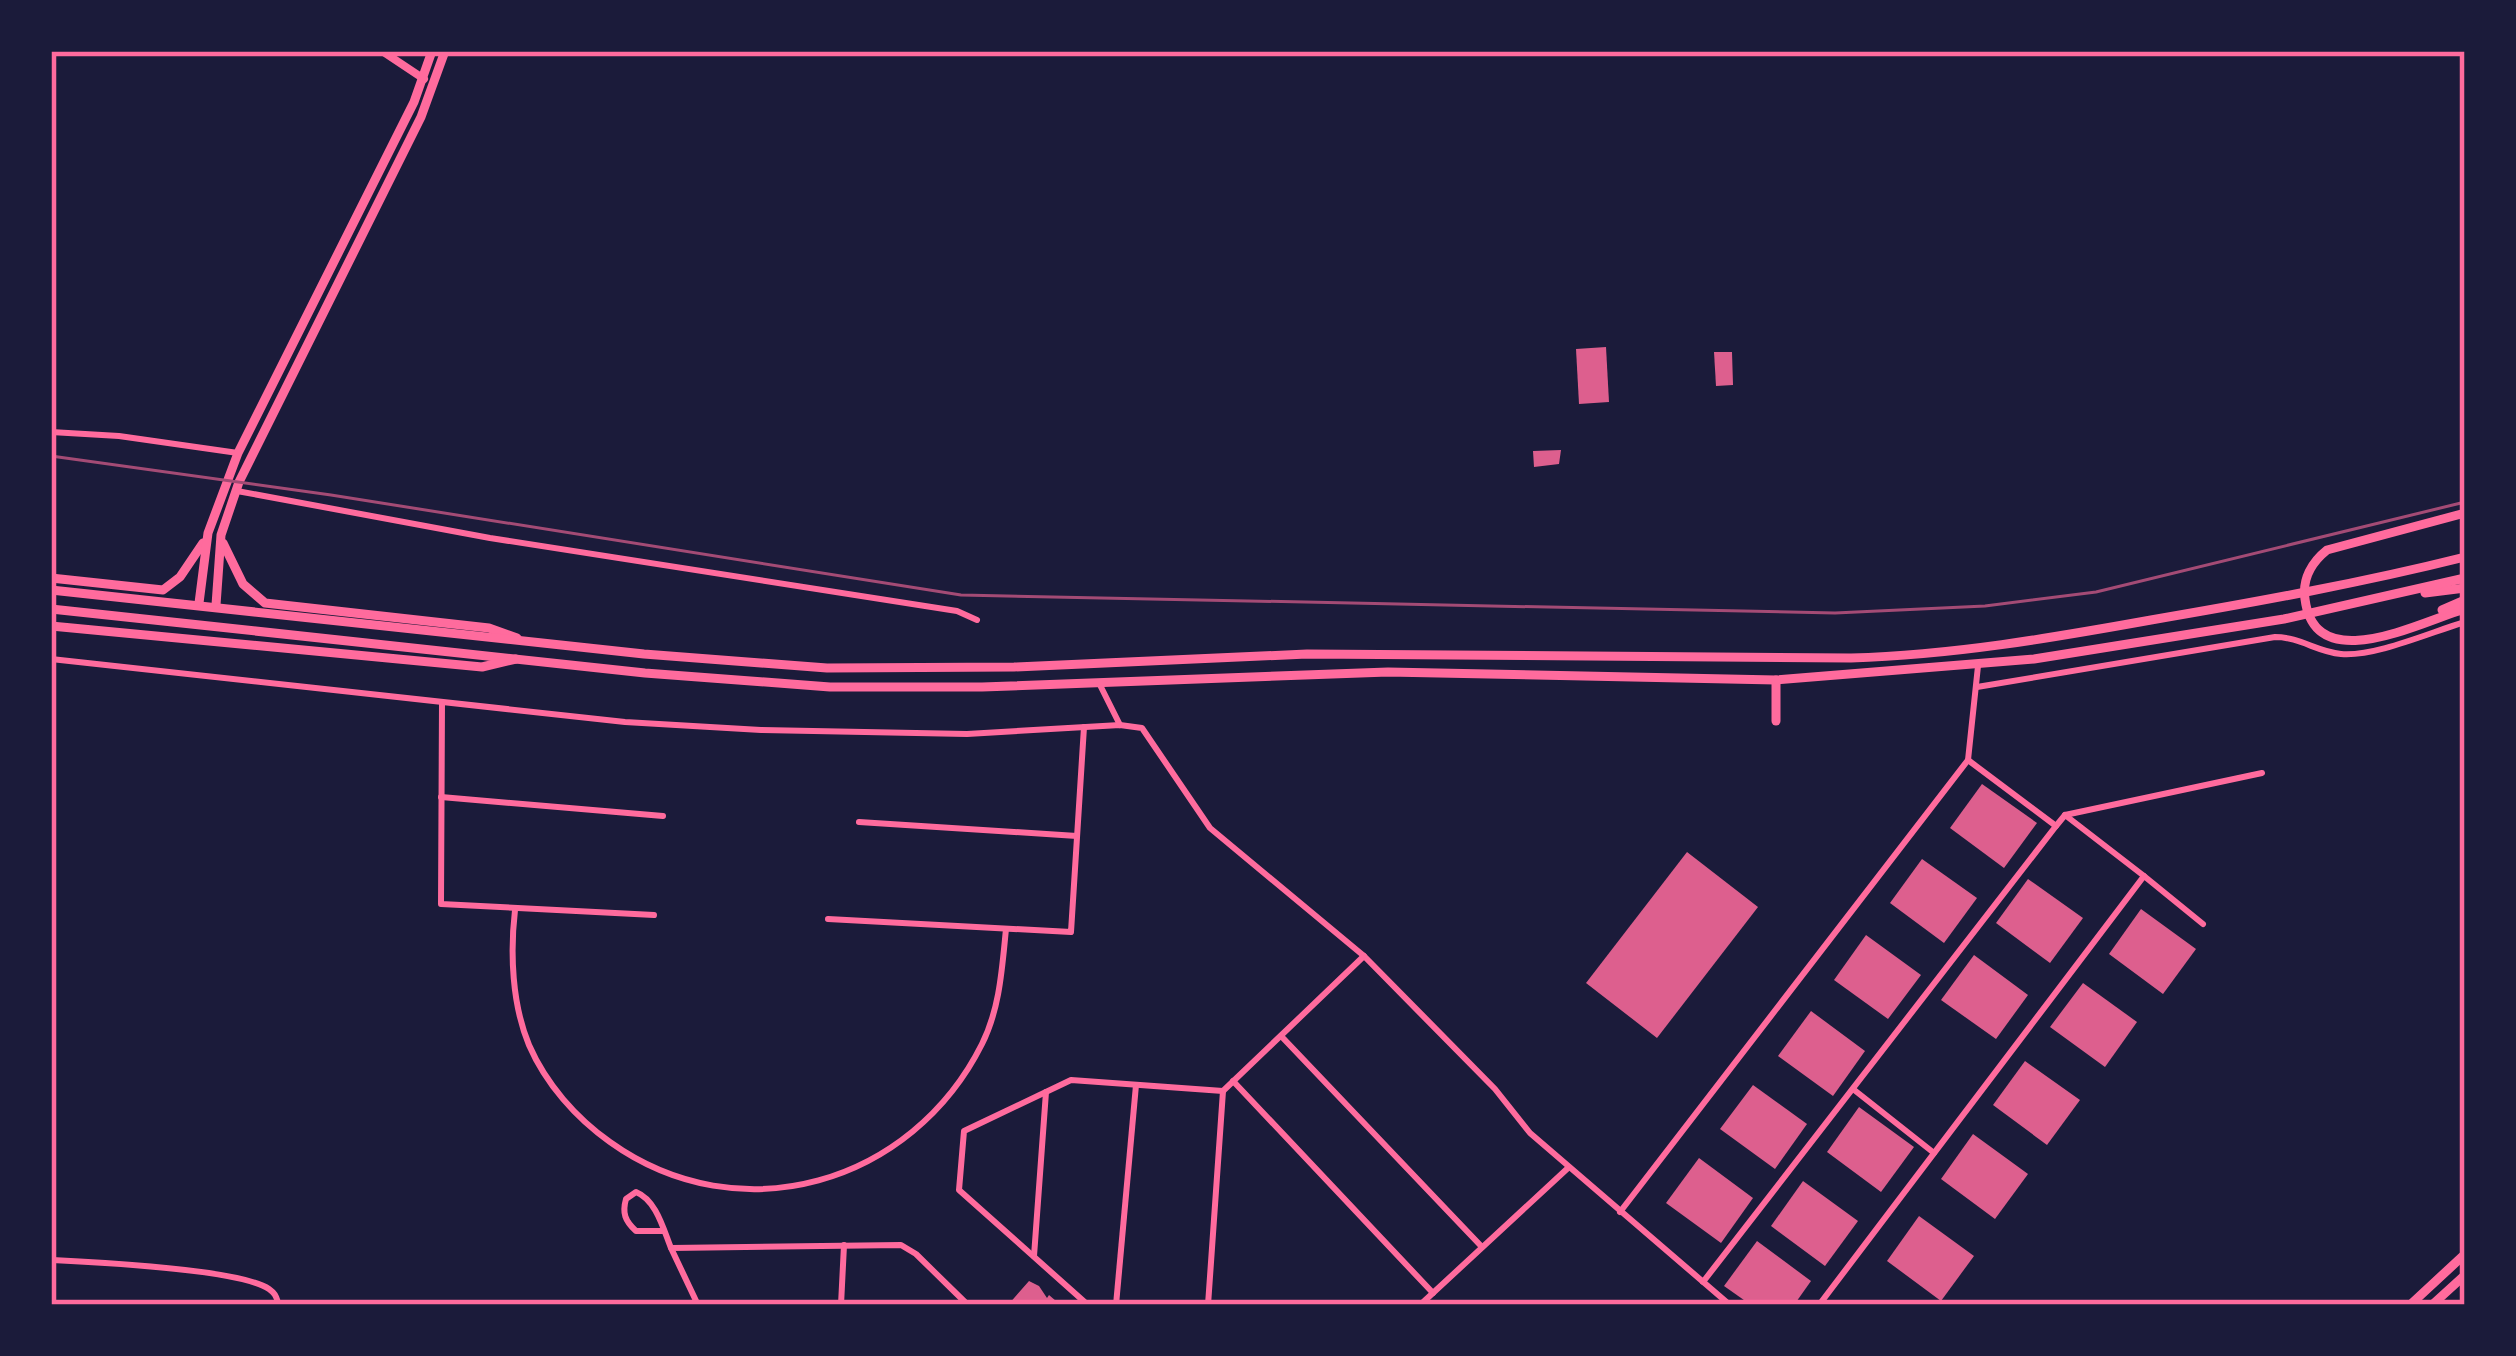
<svg xmlns="http://www.w3.org/2000/svg" width="2516" height="1356" font-family="'Fira Sans Condensed',sans-serif">
  <rect width="100%" height="100%" fill="#1b1b3a"/>
  <!-- building -->
  <g fill="#dd5f8e">
    <path d="M1606 347 1609 402 1579 404 1576 349Z"/>
    <path d="M1714 352H1732L1733 385 1716 386Z"/>
    <path d="M1561 450 1559 464 1534 467 1533 451Z"/>
    <path d="M1982 784 2037 823 2004 868 1950 828Z"/>
    <path d="M1687 852 1758 907 1657 1038 1586 983Z"/>
    <path d="M1922 859 1977 898 1944 943 1890 903Z"/>
    <path d="M2028 879 2083 918 2050 963 1996 923Z"/>
    <path d="M2141 909 2196 949 2163 994 2109 954Z"/>
    <path d="M1866 935 1921 975 1888 1019 1834 980Z"/>
    <path d="M1974 955 2028 995 1996 1039 1941 1000Z"/>
    <path d="M2083 983 2137 1022 2105 1067 2050 1027Z"/>
    <path d="M1811 1011 1865 1051 1833 1096 1778 1056Z"/>
    <path d="M2025 1061 2080 1100 2047 1145 1993 1105Z"/>
    <path d="M1753 1085 1807 1124 1775 1169 1720 1129Z"/>
    <path d="M1859 1107 1914 1147 1881 1192 1827 1152Z"/>
    <path d="M1973 1134 2028 1174 1995 1219 1941 1179Z"/>
    <path d="M1699 1158 1753 1198 1721 1243 1666 1203Z"/>
    <path d="M1803 1181 1858 1221 1825 1266 1771 1226Z"/>
    <path d="M1919 1216 1974 1256 1941 1301 1887 1261Z"/>
    <path d="M1757 1241 1811 1281 1794 1305H1751L1724 1286Z"/>
    <path d="M1029 1281 1039 1286 1047 1298 1049 1295 1056 1301 1053 1305H1008Z"/>
  </g>
  <g fill="none" stroke-linecap="round" stroke-linejoin="round">
    <!-- minor -->
    <g stroke="#ff6b9d" stroke-width="6">
      <path d="M51 432 119 436 238 453"/>
      <path d="M237 491 490 538 957 611 977 620"/>
      <path d="M51 659 625 722 761 730 967 734 1120 725 1142 728 1210 828 1364 956 1495 1089 1530 1133 1730 1305"/>
      <path d="M1099 683 1120 725"/>
      <path d="M1977 687 2275 637C2300 637 2317 652 2341 654 2375 657 2431 632 2465 622"/>
      <path d="M442 703 441 904 654 915"/>
      <path d="M441 797 663 816"/>
      <path d="M2065 815 2262 773"/>
      <path d="M859 822 1077 836"/>
      <path d="M2056 826 2065 815 2144 876"/>
      <path d="M515 910C510 953 512 1004 529 1045 546 1084 576 1118 610 1142 740 1235 912 1184 982 1044 1000 1008 1002 968 1006 929"/>
      <path d="M828 919 1071 932 1084 727"/>
      <path d="M1282 1037 1482 1247"/>
      <path d="M1233 1081 1433 1293"/>
      <path d="M1853 1089 1934 1153"/>
      <path d="M1620 1212 1968 760 1978 666"/>
      <path d="M664 1231H636C625 1221 622 1213 626 1199L636 1192C656 1200 663 1228 671 1248"/>
      <path d="M1034 1256 1046 1092"/>
      <path d="M51 1260C92 1262 240 1269 269 1289 276 1294 276 1297 279 1305"/>
      <path d="M1703 1282 2056 826 1968 760"/>
      <path d="M51 1304V1305"/>
      <path d="M698 1305 671 1248 901 1245 916 1254 968 1305"/>
      <path d="M841 1305 844 1245"/>
      <path d="M1088 1305 959 1190 964 1131 1071 1080 1223 1091"/>
      <path d="M1116 1305 1136 1085"/>
      <path d="M1208 1305 1223 1091 1364 956"/>
      <path d="M1420 1305 1568 1168"/>
      <path d="M1819 1305 2144 876 2203 924"/>
    </g>
    <!-- tertiary -->
    <path stroke="#ff6b9d" stroke-width="8" d="M382 51 424 79"/>
    <!-- primary -->
    <g stroke="#ff6b9d" stroke-width="9">
      <path d="M2465 513 2327 550C2312 562 2302 579 2305 599 2315 679 2422 621 2465 609"/>
      <path d="M223 543 243 584 265 603 489 628 517 638"/>
      <path d="M51 578 163 590 180 577 203 543"/>
      <path d="M51 590 644 654 827 668 1014 667 1307 654 1851 658C1953 655 2051 638 2151 620 2256 602 2361 583 2465 557"/>
      <path d="M2425 593 2465 588"/>
      <path d="M199 603 208 533 238 453 414 102 432 51"/>
      <path d="M216 605 221 535 239 482 421 117 445 51"/>
      <path d="M51 609 645 673 830 687H982L1388 672 1776 680 2034 659 2284 619 2465 578"/>
      <path d="M2442 610 2465 600"/>
      <path d="M51 626 482 667 516 659"/>
      <path d="M1776 680V721"/>
      <path d="M2410 1305 2465 1254"/>
      <path d="M2432 1305 2465 1275"/>
    </g>
    <!-- rail -->
    <path stroke="#a44b75" stroke-width="3" d="M51 456 331 495 961 595 1835 613 1985 606 2096 592 2465 502"/>
  </g>
  <!-- border -->
  <rect width="2516" height="1356" fill="none" stroke="#1b1b3a" stroke-width="108"/>
  <rect x="54" y="54" width="2408" height="1248" fill="none" stroke="#ff6b9d" stroke-width="4.5"/>
</svg>
